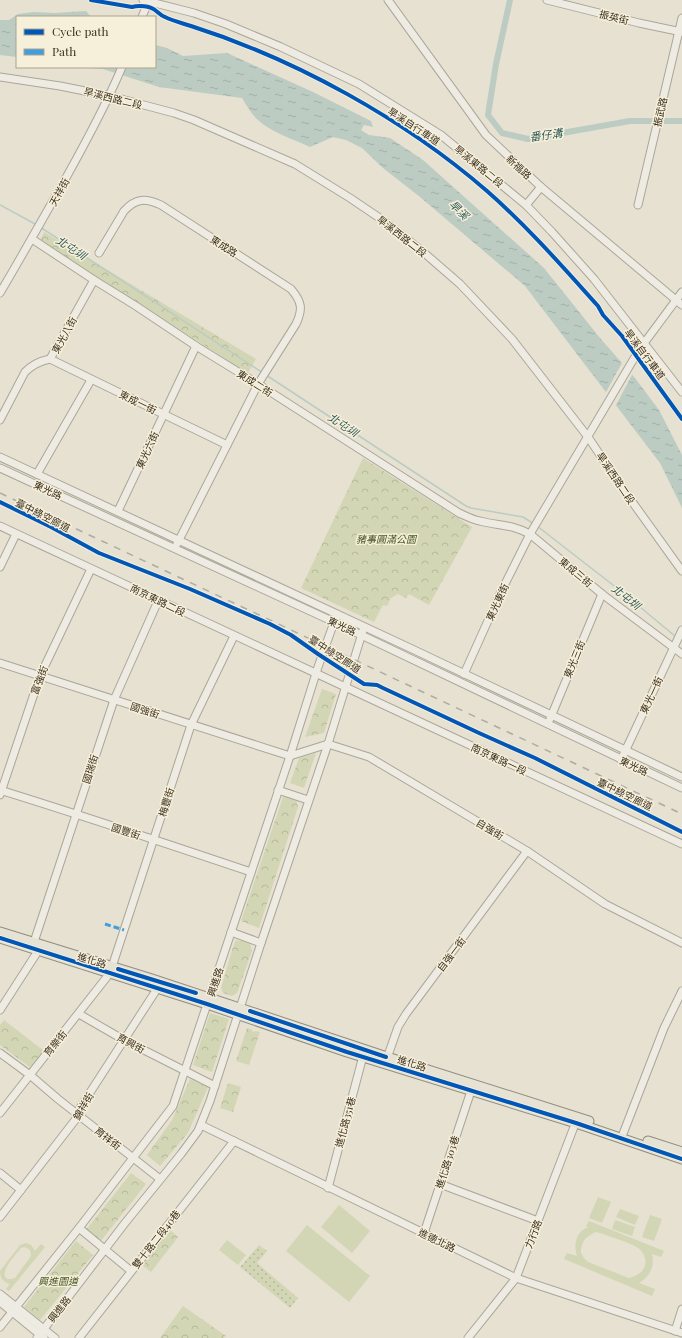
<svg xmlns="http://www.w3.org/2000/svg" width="682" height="1338" font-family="'Playfair Display','Noto Sans TC',serif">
  <defs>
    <pattern id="grass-dots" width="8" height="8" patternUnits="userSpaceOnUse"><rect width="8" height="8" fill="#d3d6b4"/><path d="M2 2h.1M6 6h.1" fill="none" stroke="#b6b89a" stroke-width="1.8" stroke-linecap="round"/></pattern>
    <pattern id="forest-crowns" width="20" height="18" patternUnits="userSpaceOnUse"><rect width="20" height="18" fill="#d3d6b4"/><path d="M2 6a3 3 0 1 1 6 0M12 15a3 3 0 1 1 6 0" fill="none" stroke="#b6b89a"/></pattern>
    <pattern id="water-ripples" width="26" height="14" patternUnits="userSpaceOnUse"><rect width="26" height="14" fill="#bcccc3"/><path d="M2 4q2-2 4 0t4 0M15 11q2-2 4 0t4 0" fill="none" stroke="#a2b0a7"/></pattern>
  </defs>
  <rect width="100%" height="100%" fill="#e6e1d1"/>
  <!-- grass -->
  <path fill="url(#grass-dots)" d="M259 1245 267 1251 257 1263 298 1298 290 1308 240 1267Z"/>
  <!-- forest -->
  <g fill="url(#forest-crowns)">
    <path d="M44 232 256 359 248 373 40 241Z"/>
    <path d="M363 458 472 527 429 605 409 594 406 598 398 594 391 598 387 606 383 605 374 622 301 588Z"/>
    <path d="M322 689 336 694 324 733 305 737Z"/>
    <path d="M316 753 304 788 290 783 299 758Z"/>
    <path d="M283 797 296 799 298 807 259 928 241 921Z"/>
    <path d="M236 940 250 943 252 951 237 993 232 996 223 993 221 988 233 947Z"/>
    <path d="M210 1013 229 1019 212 1072 193 1065Z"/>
    <path d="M4 1020 44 1051 31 1068 0 1045V1025Z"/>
    <path d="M247 1028 251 1029 253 1032 256 1031 260 1032 249 1065 236 1061Z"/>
    <path d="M190 1079 208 1087 188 1133 160 1166 147 1155 172 1120Z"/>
    <path d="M228 1083 241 1087 233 1112 220 1108Z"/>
    <path d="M131 1173 146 1184 100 1242 86 1230Z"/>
    <path d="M170 1230 178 1237 151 1272 142 1265Z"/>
    <path d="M76 1241 93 1255 40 1320 24 1307Z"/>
    <path d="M183 1306 226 1336 223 1338H160Z"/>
  </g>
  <!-- pitch -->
  <g fill="#d3d6b4" fill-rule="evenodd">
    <path d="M598 1197 611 1202 602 1223 589 1218Z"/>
    <path d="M339 1205 370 1231 352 1253 321 1227Z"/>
    <path d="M620 1209 639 1216 635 1225 616 1217Z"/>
    <path d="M650 1215 662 1219 654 1241 642 1237Z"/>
    <path d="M615 1220 635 1227 632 1236 612 1229Z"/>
    <path d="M589 1221 664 1251 661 1257 652 1254C655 1267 650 1276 639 1283L655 1289 652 1296 564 1259 567 1253 577 1256C573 1244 576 1232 588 1227L586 1226ZM595 1232 600 1233C611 1237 629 1242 638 1248 643 1251 647 1259 645 1265 644 1272 636 1276 629 1278L588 1262 584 1258 581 1253V1249L583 1242 586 1238Z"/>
    <path d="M307 1225 370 1276 349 1302 286 1251Z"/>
    <path d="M227 1240 246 1255 238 1265 219 1250Z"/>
    <path d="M26 1243 31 1245 35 1251 41 1244 45 1247 9 1291 6 1289 10 1284C3 1282 0 1278 0 1271L20 1245ZM25 1247 30 1250 31 1256 15 1278C11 1279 9 1280 6 1278 0 1271 16 1254 21 1248Z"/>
  </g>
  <!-- water -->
  <g fill="url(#water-ripples)">
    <path d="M86 11 91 17H17V57L0 55V20H9L18 14 34 12 54 13Z"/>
    <path d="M155 45 167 48 183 56 227 53 313 92 371 121 373 127 364 125 361 130 369 135 390 138 423 160 544 268 600 338 635 378 659 410 682 455V508L660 463 525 286 420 197 383 168 362 148 346 140 333 137 310 147C293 139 273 133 259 121 251 114 247 106 242 98L159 87 103 69 75 67H155Z"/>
  </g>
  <!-- pier -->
  <path fill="#e6e1d1" d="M623 361 633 373 615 407 605 394Z"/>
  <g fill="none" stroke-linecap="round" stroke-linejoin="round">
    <!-- stream -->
    <g stroke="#bcccc3" stroke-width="1.5">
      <path d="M0 205 37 225"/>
      <path d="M40 227 263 373"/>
      <path d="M266 375 466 506 471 508 523 517 534 524"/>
      <path d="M537 526 622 592 676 637"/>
    </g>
    <!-- canal -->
    <path stroke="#bcccc3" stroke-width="6" d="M510 0 496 64 488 115 502 133 528 139 630 121H682"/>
    <defs>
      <g id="minor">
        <path d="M143 0 194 13 226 24 281 47 359 84 441 135 526 205 552 232 594 279 682 392"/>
        <path d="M388 0 486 135 541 187 682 305"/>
        <path d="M547 0 639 23 682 32"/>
        <path d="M142 17 149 0"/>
        <path d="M0 77 60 86 110 96 174 113 194 120 295 164 350 198 387 223 422 251 460 284 512 339 588 437 623 489 682 571"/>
        <path d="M526 205 541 187"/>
        <path d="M638 205 682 18"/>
        <path d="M32 239 94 280 136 306 196 346 258 384 459 513C466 516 473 520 480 521 500 526 511 524 530 534L602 594 682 654"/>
        <path d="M99 253 124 211C136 198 145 198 161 205L291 289C302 302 303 309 296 324L258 384 177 544"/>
        <path d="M0 293C23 254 45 215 67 176 87 140 106 105 122 67"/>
        <path d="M50 359 227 445"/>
        <path d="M0 420 25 372C32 365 40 361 50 359L94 280"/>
        <path d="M0 457 410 648 682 777"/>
        <path d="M0 468 334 622 682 788"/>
        <path d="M37 474 91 380"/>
        <path d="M118 511 196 346"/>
        <path d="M0 526 682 844"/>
        <path d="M0 567 16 534"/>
        <path d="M0 663 290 756 328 744 369 757 527 851 605 904 682 943"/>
        <path d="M464 674 500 594 530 534 639 350 682 292"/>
        <path d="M550 719 602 594"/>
        <path d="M621 760 682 630"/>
        <path d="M0 790C84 816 168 844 251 872"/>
        <path d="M278 790 308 800"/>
        <path d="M0 795 40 676 91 569"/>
        <path d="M231 932 261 943"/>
        <path d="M34 942 114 700 158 601"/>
        <path d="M0 1010 38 951"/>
        <path d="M79 1014 124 1040 215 1086"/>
        <path d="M0 1053 30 1075 58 1099 160 1179"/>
        <path d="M386 1061 398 1027 406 1014 527 851"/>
        <path d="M0 1113 110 973 191 725 234 636"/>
        <path d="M201 1125 516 1278 682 1333"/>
        <path d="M621 1139 664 1028 682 991"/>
        <path d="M0 1173 21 1190"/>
        <path d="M440 1184 538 1221"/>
        <path d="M328 1188 363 1056"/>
        <path d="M0 1217 79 1115 80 1108 157 989"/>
        <path d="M79 1228 131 1271"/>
        <path d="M424 1233 471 1091"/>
        <path d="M0 1294 55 1338"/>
        <path d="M0 1302 44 1338"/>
        <path d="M0 1327 79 1228 173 1106 290 756 318 667 337 614"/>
        <path d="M675 1331 682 1309"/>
        <path d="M37 1338 125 1223 181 1154 198 1131 210 1101 261 943 328 744 364 627"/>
        <path d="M79 1338 234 1141"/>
        <path d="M468 1338 516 1278 577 1119"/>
      </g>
      <g id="major">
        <path d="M0 932 152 979 387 1057 589 1121"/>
        <path d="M0 938 207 1004 347 1052 576 1123 682 1159"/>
        <path d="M648 1141 682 1152"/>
      </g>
    </defs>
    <!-- minor casing -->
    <use href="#minor" stroke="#aca69a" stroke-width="9"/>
    <!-- major casing -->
    <use href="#major" stroke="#918c80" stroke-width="11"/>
    <!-- minor -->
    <use href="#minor" stroke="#eeebe3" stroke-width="7"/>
    <!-- major -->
    <use href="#major" stroke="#e6e2d4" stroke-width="9"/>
    <!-- rail -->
    <path stroke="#aeaba3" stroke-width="1.5" stroke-dasharray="7 7" stroke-linecap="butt" d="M0 493 682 814"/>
    <!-- quiet -->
    <path stroke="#3f9de0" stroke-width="3" stroke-dasharray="6 3" stroke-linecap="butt" d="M105 924 124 930"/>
    <defs>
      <g id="cycleway">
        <path d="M91 0 132 7C139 5 150 6 155 10 159 13 161 16 165 17 173 21 182 23 191 26 295 59 404 119 487 191 527 226 562 266 598 306L603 315 622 336 682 419"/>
        <path d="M0 502 51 527 99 553 190 589 270 624 291 635 318 654 364 684 377 685 383 688 479 733 535 758 682 832"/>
        <path d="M0 938 207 1004 347 1052 576 1123 682 1159"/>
        <path d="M118 969 196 993"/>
        <path d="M250 1011 386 1057"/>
      </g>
    </defs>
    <!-- cycleway casing -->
    <use href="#cycleway" stroke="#f6efd9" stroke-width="6"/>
    <!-- cycleway -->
    <use href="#cycleway" stroke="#0057b8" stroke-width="4"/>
  </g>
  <g text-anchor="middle" stroke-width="3" stroke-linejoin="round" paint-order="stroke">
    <!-- street labels -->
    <g font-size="10" fill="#3c3021" stroke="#f6efd9">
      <text transform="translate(614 17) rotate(14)" y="4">振英街</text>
      <text transform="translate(113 98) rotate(14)" y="4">旱溪西路二段</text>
      <text transform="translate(660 112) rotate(-77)" y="4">振武路</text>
      <text transform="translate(414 126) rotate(33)" y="4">旱溪自行車道</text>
      <text transform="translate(479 166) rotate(39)" y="4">旱溪東路二段</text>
      <text transform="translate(519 167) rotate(43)" y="4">新福路</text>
      <text transform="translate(59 192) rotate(-61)" y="4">天祥街</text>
      <text transform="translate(402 236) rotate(38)" y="4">旱溪西路二段</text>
      <text transform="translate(224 246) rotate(33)" y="4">東成路</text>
      <text transform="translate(64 335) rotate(-61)" y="4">東光八街</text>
      <text transform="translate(645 354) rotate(53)" y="4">旱溪自行車道</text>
      <text transform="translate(255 383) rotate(32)" y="4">東成二街</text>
      <text transform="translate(138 402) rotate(26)" y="4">東成一街</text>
      <text transform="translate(147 450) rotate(-65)" y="4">東光六街</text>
      <text transform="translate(616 478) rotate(56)" y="4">旱溪西路二段</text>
      <text transform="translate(48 490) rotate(25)" y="4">東光路</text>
      <text transform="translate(43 515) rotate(27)" y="4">臺中綠空廊道</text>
      <text transform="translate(576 572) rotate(40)" y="4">東成三街</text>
      <text transform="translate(158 600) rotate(26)" y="4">南京東路二段</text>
      <text transform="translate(497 602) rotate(-65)" y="4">東光東街</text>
      <text transform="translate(342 626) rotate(25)" y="4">東光路</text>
      <text transform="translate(335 654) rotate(33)" y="4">臺中綠空廊道</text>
      <text transform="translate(574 659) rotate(-68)" y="4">東光三街</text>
      <text transform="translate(39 680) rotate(-69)" y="4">富強街</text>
      <text transform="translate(651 695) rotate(-65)" y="4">東光一街</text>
      <text transform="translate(145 710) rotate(18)" y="4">國強街</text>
      <text transform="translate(499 759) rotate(25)" y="4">南京東路一段</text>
      <text transform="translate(634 766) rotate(25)" y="4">東光路</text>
      <text transform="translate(90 769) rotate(-72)" y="4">國瑞街</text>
      <text transform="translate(625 794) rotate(26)" y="4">臺中綠空廊道</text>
      <text transform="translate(166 802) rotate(-73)" y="4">梅豐街</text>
      <text transform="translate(490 829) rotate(31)" y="4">自強街</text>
      <text transform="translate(126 831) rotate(18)" y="4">國豐街</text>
      <text transform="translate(451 954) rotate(-53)" y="4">自強一街</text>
      <text transform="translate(92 960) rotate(17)" y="4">進化路</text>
      <text transform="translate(215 982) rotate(-72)" y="4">興進路</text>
      <text transform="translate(55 1043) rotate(-51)" y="4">育樂街</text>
      <text transform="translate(131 1043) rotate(28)" y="4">育興街</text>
      <text transform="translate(412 1063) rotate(17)" y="4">進化路</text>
      <text transform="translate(83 1106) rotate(-60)" y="4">錦祥街</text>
      <text transform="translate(345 1122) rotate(-75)" y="4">進化路351巷</text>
      <text transform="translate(108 1138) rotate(38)" y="4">育祥街</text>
      <text transform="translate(447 1162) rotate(-72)" y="4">進化路303巷</text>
      <text transform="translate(533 1234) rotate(-69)" y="4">力行路</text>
      <text transform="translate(156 1239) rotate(-52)" y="4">雙十路二段40巷</text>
      <text transform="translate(437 1240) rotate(26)" y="4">進德北路</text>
      <text transform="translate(59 1309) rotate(-52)" y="4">興進路</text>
    </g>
    <!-- park labels -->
    <g font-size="10" font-style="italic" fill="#485828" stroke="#f6efd9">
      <text x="386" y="543">豬事圓滿公園</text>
      <text x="58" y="1285">興進園道</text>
    </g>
    <!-- water labels -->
    <g font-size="11" font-style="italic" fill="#305b5b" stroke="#f6efd9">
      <text transform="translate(546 135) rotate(-8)" y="4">番仔溝</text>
      <text transform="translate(459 210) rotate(45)" y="4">旱溪</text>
      <text transform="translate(71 248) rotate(33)" y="4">北屯圳</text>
      <text transform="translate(343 425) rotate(33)" y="4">北屯圳</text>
      <text transform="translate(626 597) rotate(38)" y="4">北屯圳</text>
    </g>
  </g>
  <!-- legend -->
  <rect x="16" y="16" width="140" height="52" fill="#f6efd9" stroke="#aca38f"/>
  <rect x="24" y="29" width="20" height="6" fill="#0057b8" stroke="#aca38f"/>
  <text x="52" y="36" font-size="12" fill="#3c3021">Cycle path</text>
  <rect x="24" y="49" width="20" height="6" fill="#3f9de0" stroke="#aca38f"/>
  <text x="52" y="56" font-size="12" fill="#3c3021">Path</text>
</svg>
